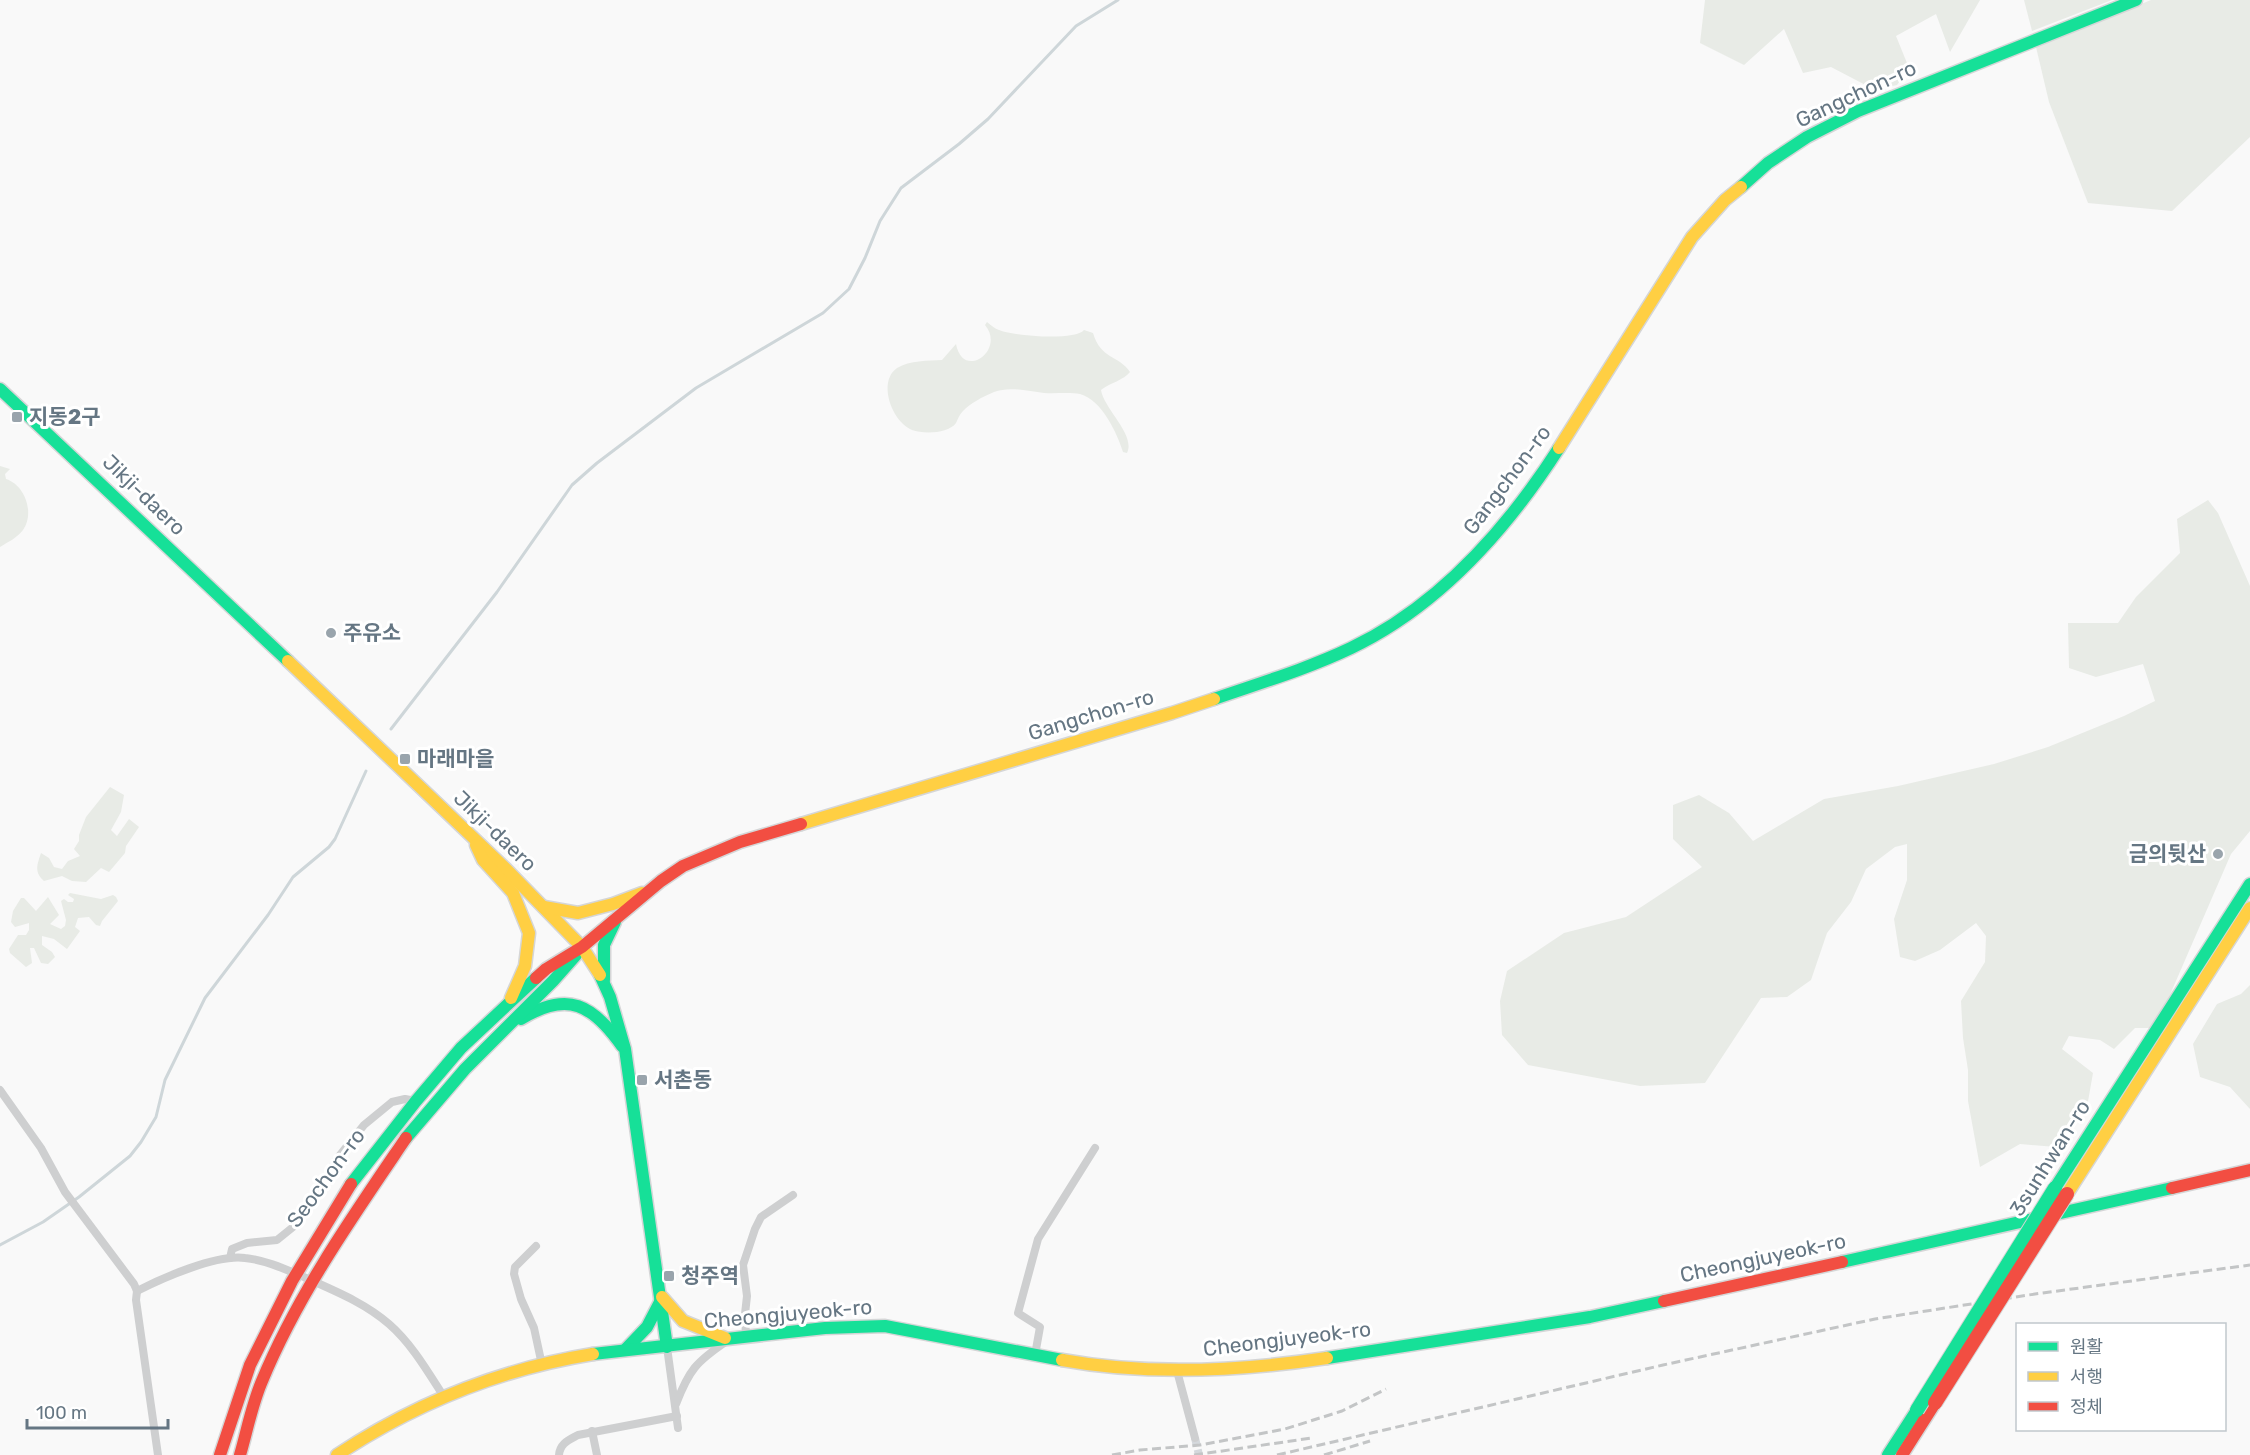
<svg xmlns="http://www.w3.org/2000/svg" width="2250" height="1455" font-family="Rubik,'Noto Sans KR',sans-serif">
  <rect width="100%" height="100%" fill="#f9f9f9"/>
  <!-- green -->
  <g fill="#e8ebe6">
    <path d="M1705 0H1980L1950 52 1936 14 1896 36 1909 68 1897 85 1875 90 1831 67 1803 73 1784 29 1744 65 1700 43Z"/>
    <path d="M2024 0H2112L2032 31Z"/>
    <path d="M2151 0H2250V137L2172 211 2088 203 2049 102 2036 47Z"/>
    <path d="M987 322C991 325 995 329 999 330 1013 336 1075 341 1084 330L1093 333C1101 360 1119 355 1130 372 1124 380 1110 383 1101 390 1104 409 1136 435 1127 453L1123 452C1117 433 1102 400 1080 394 1069 392 1055 394 1044 393 1028 391 1009 386 994 392 982 397 971 403 963 411 959 415 958 419 956 423 948 434 923 434 912 430 892 422 877 382 897 368 910 360 928 361 942 360L956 344C963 381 1006 350 985 325Z"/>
    <path d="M0 466 10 469 5 474 6 479C25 485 35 513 23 530 17 538 8 542 0 547Z"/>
    <path d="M2208 500 2218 513 2250 586V831L2231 854 2166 1004 2149 1028H2135L2114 1049 2100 1040 2069 1036 2062 1049 2093 1073 2087 1107 2056 1147 2020 1144 1980 1167 1968 1101V1070L1963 1038 1961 1001 1985 962 1986 936 1976 923 1940 950 1915 961 1900 957 1894 919 1907 880V844L1895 847 1866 869 1851 902 1827 933 1811 980 1787 997 1761 998 1705 1083 1640 1086 1528 1065 1502 1035 1500 1001 1507 971 1564 933 1626 917 1702 867 1673 839V805L1699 795 1729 813 1753 841 1824 799 1898 786 1994 764 2048 747 2124 716 2155 701 2143 664 2096 677 2069 668 2068 623H2118L2136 597 2180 553 2177 519Z"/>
    <path d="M110 787 124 795 121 812 111 830 117 836 129 819 139 827 126 846 125 853 109 872 101 868 86 882 72 881 62 876 44 881C34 872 37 865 41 853L49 858 54 867 62 869 68 861 80 856 74 849 79 841V835L86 817Z"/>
    <path d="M70 893 101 899 113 895 116 897 118 901 102 921 100 926 96 925 89 917 78 918 75 927 80 931 67 949 54 939 42 936V945L52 952 55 957 48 964 41 963 34 948H30L32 963 26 967 10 953 9 949 18 935H26L29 930V923L15 927 11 922 13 911 21 898H24L36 911 48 897 59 915 50 924 61 929 65 926 66 920 61 901 64 899 68 902H73L74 899 68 895Z"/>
    <path d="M2250 985V1109L2230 1087 2200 1077 2193 1044 2217 1004 2241 994Z"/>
  </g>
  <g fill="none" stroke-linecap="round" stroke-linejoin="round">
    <!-- stream -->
    <g stroke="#ced6d9" stroke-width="3">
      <path d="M391 729 497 592 572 485 597 463 696 388 823 313 849 289 865 258 880 221 901 188 959 144 988 119 1076 26 1118 0"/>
      <path d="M0 1245 43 1222 79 1197 130 1156 141 1142 156 1117 165 1080 205 998 268 915 293 877 329 847 335 839 366 771"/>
    </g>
    <!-- street-tunnel -->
    <path stroke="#d4d8dc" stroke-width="8" stroke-dasharray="8 4" stroke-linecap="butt" d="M1195 1438 1199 1455"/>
    <defs>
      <g id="fast">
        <path d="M1741 187 1768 163 1807 137 1858 111 2136 0"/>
        <path d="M0 389 288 661"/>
        <path d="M1214 699C1260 683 1307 669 1351 648 1439 606 1507 529 1559 448"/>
        <path d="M600 975 610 997 625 1049 667 1347"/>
        <path d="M604 980V945L615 922"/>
        <path d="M521 1019C568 990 593 1005 622 1046"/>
        <path d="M406 1138 465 1069 553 981 576 955"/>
        <path d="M351 1184 416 1101 461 1048 536 978"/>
        <path d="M2055 1188 2250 884"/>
        <path d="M1842 1262 2172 1188"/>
        <path d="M626 1349 647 1327 660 1302"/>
        <path d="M593 1354 825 1328 885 1326 1062 1360"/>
        <path d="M1327 1358 1590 1317 1664 1301"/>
        <path d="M1888 1455 1917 1410"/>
      </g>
      <g id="slow">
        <path d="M1559 448 1692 237 1725 200 1741 187"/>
        <path d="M288 661 506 869 582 947 600 975"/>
        <path d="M801 824 1172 713 1214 699"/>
        <path d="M476 845 483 860 513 893 529 933 525 966 511 998"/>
        <path d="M544 907 578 913 613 904 642 893"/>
        <path d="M2067 1194 2250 908"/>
        <path d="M662 1297 683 1321 725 1338"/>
        <path d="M1062 1360C1150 1376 1240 1371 1327 1358"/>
        <path d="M337 1455C414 1404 501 1369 593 1354"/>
      </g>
      <g id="jam">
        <path d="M536 978 546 969 582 947 661 881 683 866 740 842 801 824"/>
        <path d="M2172 1188 2250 1170"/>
        <path d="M1664 1301 1842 1262"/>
        <path d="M220 1455 250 1365 292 1281 351 1184"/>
        <path d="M240 1455C247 1431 252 1404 262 1381 298 1294 353 1216 406 1138"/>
        <path d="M1902 1455 1935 1403"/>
      </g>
    </defs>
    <!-- fast casing -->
    <use href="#fast" stroke="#d5d6d7" stroke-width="15"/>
    <!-- slow casing -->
    <use href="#slow" stroke="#d5d6d7" stroke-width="15"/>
    <!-- jam casing -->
    <use href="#jam" stroke="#d5d6d7" stroke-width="15"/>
    <!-- street -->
    <g stroke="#cecfd0" stroke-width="8">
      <path d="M0 1090 41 1148 65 1192 134 1284 137 1291"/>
      <path d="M536 1246 515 1267 514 1274 521 1299 534 1328 542 1365"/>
      <path d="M230 1258 232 1249 247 1243 277 1240 298 1223 319 1192 336 1160 364 1125 392 1102 405 1099 416 1101"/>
      <path d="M137 1291C162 1278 217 1254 245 1258 266 1260 287 1270 306 1278 335 1291 365 1303 389 1324 412 1344 428 1372 444 1397"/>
      <path d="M137 1291 136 1300 158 1455"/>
      <path d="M746 1337 745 1314 747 1296 743 1265 755 1229 761 1217 793 1195"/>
      <path d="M667 1347 678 1428"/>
      <path d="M1035 1355 1040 1327 1018 1313 1038 1239 1095 1148"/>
      <path d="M1177 1371 1195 1438"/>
      <path d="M676 1404C689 1370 696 1362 727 1341"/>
      <path d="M592 1431 597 1455"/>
      <path d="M559 1455C560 1443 569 1440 578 1435L677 1416"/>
    </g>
    <!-- fast -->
    <use href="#fast" stroke="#16e098" stroke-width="12"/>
    <!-- slow -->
    <use href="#slow" stroke="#ffcf43" stroke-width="12"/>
    <!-- jam -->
    <use href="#jam" stroke="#f24e42" stroke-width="12"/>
    <!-- rail -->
    <g stroke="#c3c5c6" stroke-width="3" stroke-dasharray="9 4.5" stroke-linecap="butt">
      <path d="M1112 1455 1140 1450 1200 1445 1285 1429 1342 1411 1386 1389"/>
      <path d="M1194 1455 1312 1438"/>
      <path d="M1277 1455 1663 1365 1875 1319 2035 1294 2250 1265"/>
      <path d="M1324 1455 1370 1441"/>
    </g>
    <defs>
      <path id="fast-bridge" d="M1917 1410 2055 1188"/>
      <path id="jam-bridge" d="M1935 1403 2067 1194"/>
    </defs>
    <!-- fast-bridge casing -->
    <use href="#fast-bridge" stroke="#d5d6d6" stroke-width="16" stroke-linecap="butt"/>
    <!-- jam-bridge casing -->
    <use href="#jam-bridge" stroke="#d5d6d6" stroke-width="16" stroke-linecap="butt"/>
    <!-- fast-bridge -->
    <use href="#fast-bridge" stroke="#16e098" stroke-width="14"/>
    <!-- jam-bridge -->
    <use href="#jam-bridge" stroke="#f24e42" stroke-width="14"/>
  </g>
  <!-- markers -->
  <g fill="#99a4ac" stroke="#fff" stroke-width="2">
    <rect x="11" y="411" width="12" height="12" rx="3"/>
    <circle cx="331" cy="633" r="6"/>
    <rect x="399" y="753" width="12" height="12" rx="3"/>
    <circle cx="2218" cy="854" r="6"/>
    <rect x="636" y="1074" width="12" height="12" rx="3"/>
    <rect x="663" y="1270" width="12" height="12" rx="3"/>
  </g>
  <g text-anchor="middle" stroke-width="6" stroke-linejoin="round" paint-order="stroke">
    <!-- street labels -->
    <g font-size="21" fill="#657683" stroke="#fff">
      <text transform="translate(1856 94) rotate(-25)" y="7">Gangchon-ro</text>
      <text transform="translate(1507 480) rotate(-53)" y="7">Gangchon-ro</text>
      <text transform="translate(144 495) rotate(44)" y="7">Jikji-daero</text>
      <text transform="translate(1091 715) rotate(-17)" y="7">Gangchon-ro</text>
      <text transform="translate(495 831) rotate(44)" y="7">Jikji-daero</text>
      <text transform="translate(2050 1158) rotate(-58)" y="7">3sunhwan-ro</text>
      <text transform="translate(326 1178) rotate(-54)" y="7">Seochon-ro</text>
      <text transform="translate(1763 1258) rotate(-12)" y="7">Cheongjuyeok-ro</text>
      <text transform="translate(788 1314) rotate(-5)" y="7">Cheongjuyeok-ro</text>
      <text transform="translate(1287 1339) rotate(-7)" y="7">Cheongjuyeok-ro</text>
    </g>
    <!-- poi labels -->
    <g font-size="21" font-weight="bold" fill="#657683" stroke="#fff" text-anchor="start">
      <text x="29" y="424">지동2구</text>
      <text x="343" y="640">주유소</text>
      <text x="417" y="766">마래마을</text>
      <text x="2206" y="861" text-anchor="end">금의뒷산</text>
      <text x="654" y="1087">서촌동</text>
      <text x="681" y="1283">청주역</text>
    </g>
  </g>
  <!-- legend -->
  <rect x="2016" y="1323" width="210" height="108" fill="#ffffff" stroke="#c1c8cd" stroke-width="1.5"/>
  <rect x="2028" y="1342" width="30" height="9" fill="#16e098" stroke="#c1c8cd" stroke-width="1.5"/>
  <text x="2070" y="1353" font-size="18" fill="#657683">원활</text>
  <rect x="2028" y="1372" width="30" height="9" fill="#ffcf43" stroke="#c1c8cd" stroke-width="1.5"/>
  <text x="2070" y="1383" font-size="18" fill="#657683">서행</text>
  <rect x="2028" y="1402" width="30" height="9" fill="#f24e42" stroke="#c1c8cd" stroke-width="1.5"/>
  <text x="2070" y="1413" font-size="18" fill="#657683">정체</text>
  <!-- scale -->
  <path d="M27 1419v9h141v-9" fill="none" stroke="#657683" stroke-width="3"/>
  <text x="36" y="1419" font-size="18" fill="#657683" stroke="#ffffff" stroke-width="4.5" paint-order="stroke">100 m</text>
</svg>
